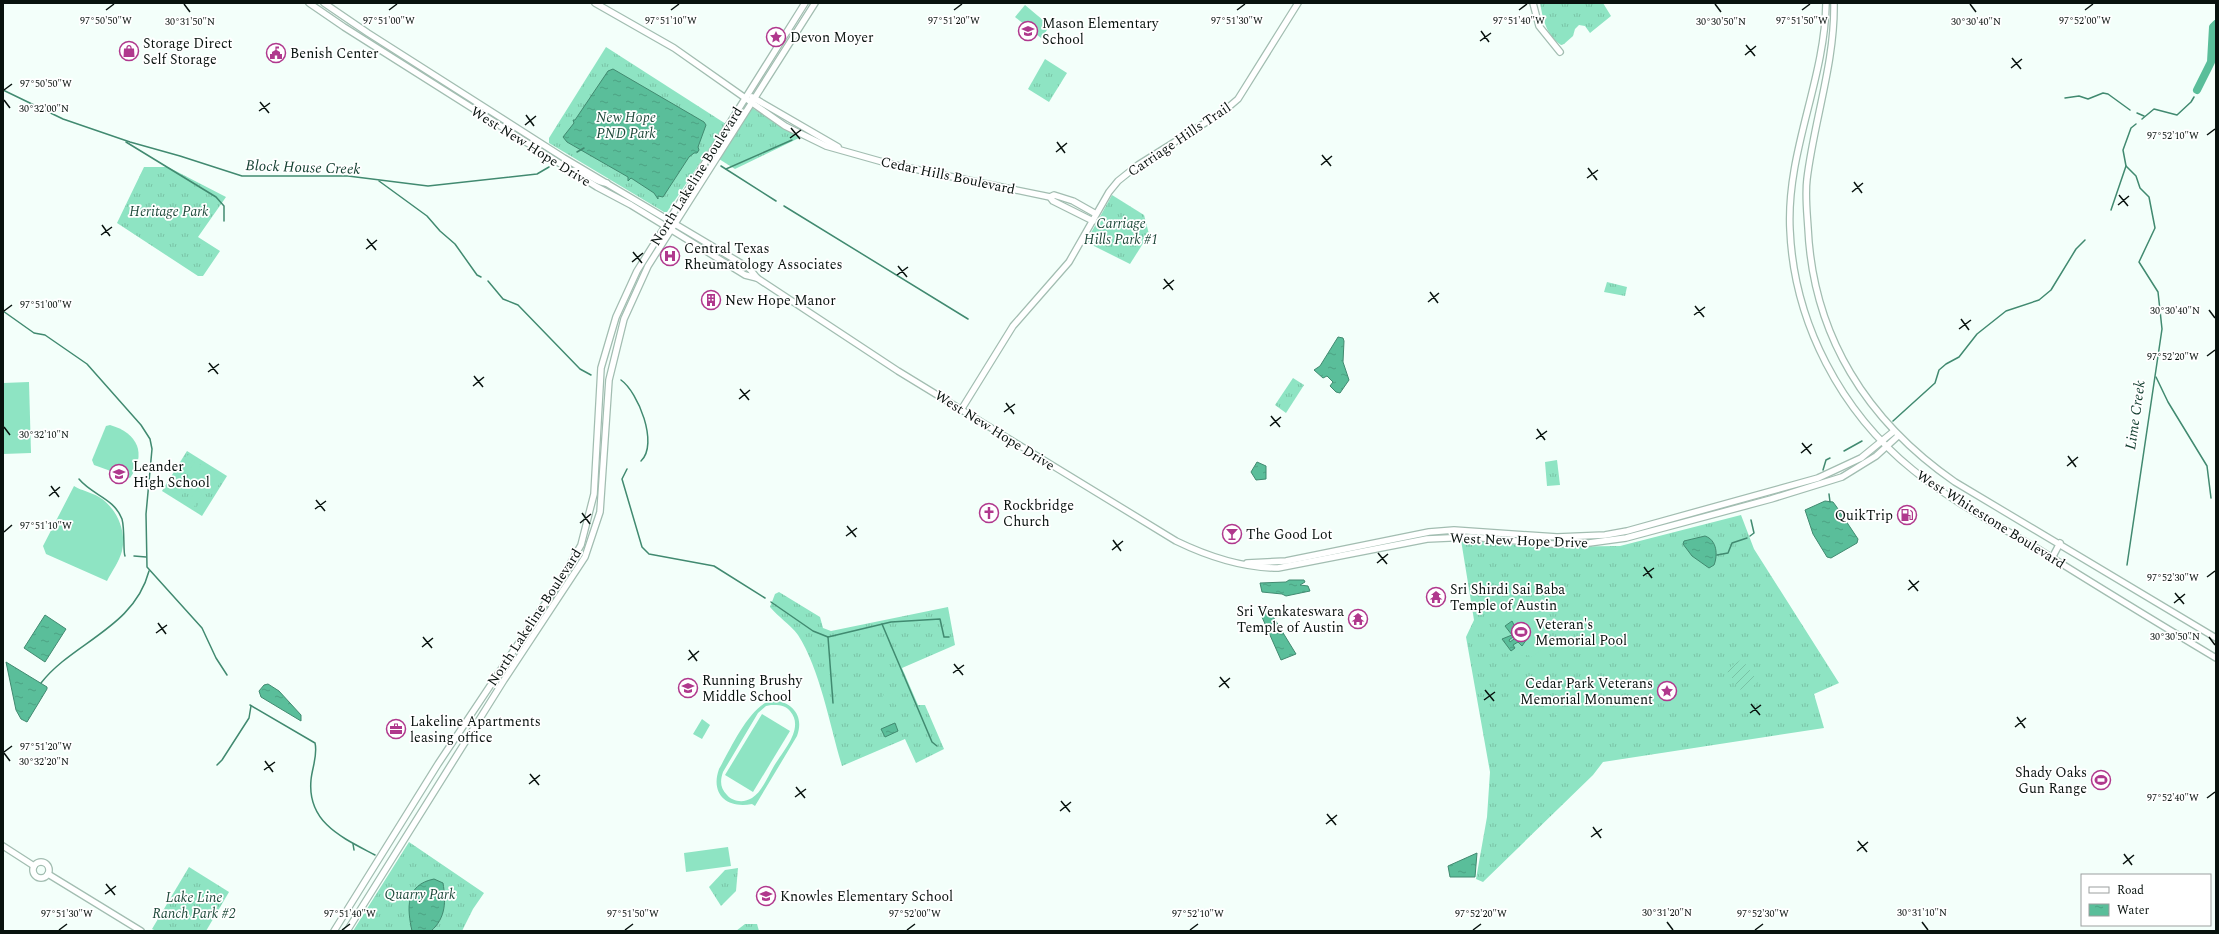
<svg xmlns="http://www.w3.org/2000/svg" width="2219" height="934" font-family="Spectral,serif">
  <defs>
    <pattern id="grass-tufts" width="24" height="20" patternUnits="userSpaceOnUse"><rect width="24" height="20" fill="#8ee4c3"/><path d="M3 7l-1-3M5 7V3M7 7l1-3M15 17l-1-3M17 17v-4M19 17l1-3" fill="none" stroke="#79c3a6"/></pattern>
    <pattern id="garden-furrows" width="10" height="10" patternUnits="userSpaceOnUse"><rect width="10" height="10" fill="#8ee4c3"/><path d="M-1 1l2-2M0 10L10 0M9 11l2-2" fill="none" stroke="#79c3a6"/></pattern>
    <pattern id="water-ripples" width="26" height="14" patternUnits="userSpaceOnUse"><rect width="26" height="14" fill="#5abe9a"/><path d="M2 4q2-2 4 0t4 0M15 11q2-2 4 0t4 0" fill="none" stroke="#4da284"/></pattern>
  </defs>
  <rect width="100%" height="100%" fill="#f3fffa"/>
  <!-- grass -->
  <g fill="url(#grass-tufts)">
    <path d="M1540 3H1603L1611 16 1590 33 1585 26 1579 25 1575 29 1573 36 1564 44 1561 45C1546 35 1543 19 1540 3Z"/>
    <path d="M606 47 726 124 667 212H664L549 143V138Z"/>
    <path d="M1045 59 1067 73 1049 102 1028 89Z"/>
    <path d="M752 108 801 137 735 169 719 159 749 110Z"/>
    <path d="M144 167H168L226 197 198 237 220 251 203 276H198L117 223Z"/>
    <path d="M1112 195 1144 215 1149 234 1130 264 1088 243 1087 240Z"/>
    <path d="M1607 282 1627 287 1625 296 1604 292Z"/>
    <path d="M1293 378 1304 385 1286 413 1275 405Z"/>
    <path d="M187 451 227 476 202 516 162 491Z"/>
    <path d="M1557 460 1560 485 1547 486 1545 462Z"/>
    <path d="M1741 515 1754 549 1839 683 1814 694 1824 728 1603 762 1593 775 1483 882 1476 879 1487 817 1490 772 1466 637 1474 620 1461 540 1539 547 1620 546Z"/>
    <path d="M779 592 820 617 823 628 831 631 948 607 955 645 902 668 918 705H925L944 749 916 763 905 739 842 766C830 726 820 669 798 635 790 624 778 617 770 607L775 594Z"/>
    <path d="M409 842 484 893 473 909 462 931H353Z"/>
    <path d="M189 867 229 892 206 931H156L152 929Z"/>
    <path d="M738 868 736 891 721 906 709 887 725 870Z"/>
    <path d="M745 924H757L759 931H736Z"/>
  </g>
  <!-- garden -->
  <path fill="url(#garden-furrows)" d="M1742 659 1758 682 1743 693 1726 670Z"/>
  <!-- pitch -->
  <g fill="#8ee4c3" fill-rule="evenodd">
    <path d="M1025 5 1050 26 1041 38 1015 17Z"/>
    <path d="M29 382 31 453 3 454V383Z"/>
    <path d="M110 425C138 433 147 454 130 478L94 465 92 460 106 426Z"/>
    <path d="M187 455 193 459 185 472 179 469Z"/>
    <path d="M195 461 201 465 193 478 187 474Z"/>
    <path d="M209 470 215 473 207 487 201 483Z"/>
    <path d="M217 475 223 478 215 491 209 488Z"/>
    <path d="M174 476 180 480 172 493 166 489Z"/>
    <path d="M182 481 188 485 180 498 174 494Z"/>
    <path d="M74 486C82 491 91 492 99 497 116 507 127 531 122 551 119 562 112 571 107 581L46 554 43 546Z"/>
    <path d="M196 490 202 493 194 507 188 503Z"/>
    <path d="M204 495 210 499 202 512 196 508Z"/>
    <path d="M1523 605C1542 610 1549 625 1543 643L1546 647 1530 658 1529 655C1515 657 1505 654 1497 642L1500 636 1495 630 1499 627 1496 622C1500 609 1511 606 1523 605Z"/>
    <path d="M885 691 900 697 897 705 882 699Z"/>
    <path d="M1555 699 1566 711 1559 718 1547 706Z"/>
    <path d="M774 700C794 703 804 717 797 736L755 806 752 804C727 809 710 794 719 769 730 750 751 702 774 700ZM771 705C779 705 785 705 790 711 805 728 783 751 774 766 768 776 762 792 752 798 744 803 733 802 727 795 720 788 720 781 723 772L758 713 766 706Z"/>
    <path d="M762 714 790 731 753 792 725 775Z"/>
    <path d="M702 719 710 725 702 739 693 734Z"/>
    <path d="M728 847 731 866 686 872 684 853Z"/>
  </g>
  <!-- water -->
  <g fill="url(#water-ripples)" stroke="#418a70">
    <path d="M613 69 704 122 706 125 698 147 699 150 697 153H694L689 157 663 197 658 196V199L654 193 631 178 628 181V177L567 142 563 137 574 123 573 120H575L608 71Z"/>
    <path d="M1338 337 1343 338 1344 341 1343 362 1349 380 1340 393 1336 392 1330 386 1333 382 1327 376 1323 378 1314 370 1320 366Z"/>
    <path d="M1257 462 1266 466V479L1256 480 1251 472Z"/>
    <path d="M1825 501 1833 502 1836 506 1858 539 1857 543 1831 558 1827 557 1813 534 1805 510Z"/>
    <path d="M1705 536C1717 540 1718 555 1714 565L1709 568 1692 556 1683 544 1684 541Z"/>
    <path d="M1289 580H1304L1305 582 1300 585 1308 586 1310 591 1286 596 1282 594 1262 592 1260 583 1286 582Z"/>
    <path d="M1266 605 1296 654 1281 660 1258 608Z"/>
    <path d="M45 615 66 629 45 662 24 648Z"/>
    <path d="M1512 621 1515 627 1513 629H1515L1517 634 1509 640 1510 642 1528 629 1529 636 1522 646 1518 642 1513 645 1515 648 1511 651 1502 639 1512 635 1505 626Z"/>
    <path d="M6 662 47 687V689L27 722 21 719 16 710Z"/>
    <path d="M268 684 279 691 301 715V721L261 697 259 691 264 685Z"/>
    <path d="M895 723 898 731 885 737 881 729Z"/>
    <path d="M1477 853 1475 877H1450L1448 866Z"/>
    <path d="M434 879 443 883C446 901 446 918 431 931H412C407 908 405 885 434 879Z"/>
  </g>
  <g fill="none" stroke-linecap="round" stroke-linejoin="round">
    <!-- stream -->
    <g stroke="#418a70" stroke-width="1.5">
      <path d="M3 90 63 119 130 142 180 156 242 176H348L428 186 537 174 549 167"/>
      <path d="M2065 98 2079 96 2088 99 2103 93 2108 94 2130 110"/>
      <path d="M2137 113 2144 116"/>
      <path d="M2142 119 2154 109 2177 115 2191 102 2194 97"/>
      <path d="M126 142 216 197 224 206V221"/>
      <path d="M577 152 584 148"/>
      <path d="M721 166 776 201"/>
      <path d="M726 169 792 140"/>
      <path d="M379 181 427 216 440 231 455 244 477 275 481 277"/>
      <path d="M784 206 968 319"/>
      <path d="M2111 210 2126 166"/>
      <path d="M488 281 503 299 518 305 580 369 591 375"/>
      <path d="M3 311 34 333 45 335 87 364 141 425 150 439 152 449 146 514 147 567 202 628 216 658 227 675"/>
      <path d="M2156 377 2168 402 2207 466 2211 498"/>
      <path d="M621 380C638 392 659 444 641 461"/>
      <path d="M1893 421 1935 383 1939 370 1946 364 1959 357 1977 334 2006 311 2039 300 2051 290 2076 249 2085 240"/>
      <path d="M1844 451 1862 441"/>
      <path d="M627 469 622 479 642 547 649 554 714 566 765 598"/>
      <path d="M1823 470 1826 460 1830 458"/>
      <path d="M79 479C92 495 114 498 122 519 125 530 123 553 125 556"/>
      <path d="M1829 494 1830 502"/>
      <path d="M1750 536 1754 533 1751 520"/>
      <path d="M1717 555 1728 553 1732 543 1747 538"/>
      <path d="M134 556 146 557"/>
      <path d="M2127 565 2162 329 2158 292 2139 262 2155 228 2149 197 2140 188 2136 176 2126 166 2123 150 2131 128 2136 124"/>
      <path d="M771 602 813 631 828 637"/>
      <path d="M882 624 932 742 937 746"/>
      <path d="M828 637 891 622 940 619 944 637H949"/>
      <path d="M828 637 833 703"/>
      <path d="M41 683C73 642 134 628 149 571"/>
      <path d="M250 705 315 743C318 755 312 768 311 780 307 823 343 838 375 855"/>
      <path d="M217 765 222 760 249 718 251 706"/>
      <path d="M353 844 354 850"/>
    </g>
    <!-- river -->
    <path stroke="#5abe9a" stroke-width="8" d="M2197 90 2211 62 2213 27 2216 24"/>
    <defs>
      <g id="secondary">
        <path d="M309 3 344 27 597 187 631 205 745 275 757 278"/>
        <path d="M324 3 368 33 564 158 749 268 757 278 898 371 1176 541C1209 557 1242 568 1278 568L1427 539 1471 537 1553 544 1589 543 1626 538 1771 499 1842 477 1876 456 1898 436"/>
        <path d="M595 3 674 48 785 126 826 146 890 164 1050 197 1053 201 1093 221"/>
        <path d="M1533 3 1539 26 1560 52"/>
        <path d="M1826 3C1825 80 1786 152 1790 230 1794 323 1841 412 1913 470 1951 501 1996 524 2038 549 2097 586 2156 622 2216 658"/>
        <path d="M1834 3C1835 62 1814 121 1807 179 1805 195 1807 212 1808 228 1813 336 1867 421 1955 482L2216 638"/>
        <path d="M752 97 838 147"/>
        <path d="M572 171C583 166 595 184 607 183"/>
        <path d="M1050 197 1054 195 1073 201 1096 214"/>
        <path d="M961 410 1013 326 1069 262 1109 192 1118 181 1138 165 1224 111 1238 99 1298 3"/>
        <path d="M2052 558 2060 543"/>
        <path d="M1247 563 1286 561 1429 532 1454 530 1557 537 1605 535 1627 531 1818 478 1861 458 1894 431"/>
        <path d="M3 846 34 866"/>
        <circle cx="41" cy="870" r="8"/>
        <path d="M48 874 141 931"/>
        <path d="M334 931 438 764 562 578 581 545 594 494 601 368 616 317 637 271 805 3"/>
        <path d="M347 931 504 680 585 557 600 512 609 380 624 319 648 266 815 3"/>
      </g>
    </defs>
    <!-- secondary casing -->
    <use href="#secondary" stroke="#a2bdb1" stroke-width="8"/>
    <!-- secondary -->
    <use href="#secondary" stroke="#fff" stroke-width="5.5"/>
  </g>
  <!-- ticks -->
  <path fill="none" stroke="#08120e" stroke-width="1.5" d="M184 4 190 12M1715 4 1721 12M1970 4 1976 12M106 10 114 4M389 10 397 4M671 10 679 4M954 10 962 4M1237 10 1245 4M1519 10 1527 4M1802 10 1810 4M2085 10 2093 4M1481 31 1489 42M1480 41 1491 33M1746 45 1755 56M1745 55 1756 46M2012 58 2021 69M2011 68 2022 59M4 90 12 84M4 100 10 108M260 102 269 113M259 111 270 103M526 115 534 126M525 125 536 116M791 128 800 139M2207 135 2215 129M790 138 801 130M1057 142 1065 153M1056 152 1067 143M1322 155 1331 166M1321 165 1332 156M1588 168 1597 180M1587 178 1598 170M1854 182 1862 193M1852 192 1863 183M2119 195 2128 206M2118 205 2129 196M102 225 110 236M101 235 112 227M367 239 376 250M366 249 377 240M633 252 642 263M632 262 643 253M898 266 907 277M897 275 908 267M1164 279 1173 290M1163 289 1174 280M1430 292 1438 303M1428 302 1439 293M1695 306 1704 317M2209 310 2215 318M4 311 12 305M1694 315 1705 307M1961 319 1969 330M1959 329 1971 320M2207 356 2215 350M209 363 218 374M208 372 219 364M474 376 483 387M473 386 484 377M740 389 749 400M739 399 750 390M1006 403 1014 414M1004 412 1015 404M1271 416 1280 427M1270 426 1281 417M4 427 10 435M1537 429 1545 440M1536 439 1547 431M1802 443 1811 454M1801 453 1812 444M2068 456 2076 467M2067 466 2078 457M51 486 59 497M49 496 60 487M316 500 325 511M315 509 326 501M582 513 590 524M580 523 591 514M847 526 856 537M4 532 12 525M846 536 857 528M1113 540 1121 551M1112 550 1123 541M1378 553 1387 564M1377 563 1388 554M1644 567 1652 578M1643 576 1654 568M2207 577 2215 571M1909 580 1918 591M1908 590 1919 581M2175 593 2184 604M2174 603 2185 594M158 623 166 634M156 633 167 625M423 637 432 648M2209 637 2215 645M422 647 433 638M689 650 697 661M688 660 699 651M954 664 963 675M953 673 964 665M1220 677 1229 688M1219 687 1230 678M1485 690 1494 701M1484 700 1495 692M1751 704 1760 715M1750 713 1761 705M2017 717 2025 728M2015 727 2026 718M4 752 12 746M4 753 10 761M265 761 273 772M264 770 275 762M530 774 539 785M529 784 540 775M796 787 805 798M795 797 806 789M2207 798 2215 792M1061 801 1070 812M1060 811 1071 802M1327 814 1336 825M1326 824 1337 815M1593 827 1601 838M1591 837 1602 829M1858 841 1867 852M1857 851 1868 842M2124 854 2132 865M2123 864 2134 855M106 884 115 895M105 894 116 886M1667 922 1673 930M1922 922 1928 930M59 930 67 924M342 930 350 924M625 930 633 924M907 930 915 924M1190 930 1198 924M1473 930 1481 924M1755 930 1763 924"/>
  <!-- icons -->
  <defs>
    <symbol id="school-ring" viewBox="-11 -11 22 22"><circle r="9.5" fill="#fff" stroke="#b0388d" stroke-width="1.5"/><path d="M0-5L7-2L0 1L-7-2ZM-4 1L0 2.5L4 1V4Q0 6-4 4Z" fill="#b0388d"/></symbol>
    <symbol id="sight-ring" viewBox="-11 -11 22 22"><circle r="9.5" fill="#fff" stroke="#b0388d" stroke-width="1.5"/><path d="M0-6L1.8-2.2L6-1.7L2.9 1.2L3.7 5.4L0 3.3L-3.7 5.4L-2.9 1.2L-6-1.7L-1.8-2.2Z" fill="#b0388d"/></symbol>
    <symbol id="shop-ring" viewBox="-11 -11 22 22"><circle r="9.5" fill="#fff" stroke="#b0388d" stroke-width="1.5"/><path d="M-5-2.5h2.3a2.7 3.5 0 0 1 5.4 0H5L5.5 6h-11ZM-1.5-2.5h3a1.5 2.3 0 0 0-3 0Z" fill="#b0388d"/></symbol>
    <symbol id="civic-ring" viewBox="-11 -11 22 22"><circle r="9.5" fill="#fff" stroke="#b0388d" stroke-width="1.5"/><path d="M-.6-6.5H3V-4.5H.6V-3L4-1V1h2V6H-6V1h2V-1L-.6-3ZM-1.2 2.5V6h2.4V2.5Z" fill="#b0388d"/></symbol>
    <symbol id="hospital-ring" viewBox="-11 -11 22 22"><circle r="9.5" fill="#fff" stroke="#b0388d" stroke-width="1.5"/><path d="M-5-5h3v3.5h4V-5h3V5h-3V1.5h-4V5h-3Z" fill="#b0388d"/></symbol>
    <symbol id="building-ring" viewBox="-11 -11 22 22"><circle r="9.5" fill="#fff" stroke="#b0388d" stroke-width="1.5"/><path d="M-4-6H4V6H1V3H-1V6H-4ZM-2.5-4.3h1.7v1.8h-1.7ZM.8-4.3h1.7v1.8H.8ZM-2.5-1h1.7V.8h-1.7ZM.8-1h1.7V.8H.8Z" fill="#b0388d"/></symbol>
    <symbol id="church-ring" viewBox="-11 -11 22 22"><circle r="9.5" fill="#fff" stroke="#b0388d" stroke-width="1.5"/><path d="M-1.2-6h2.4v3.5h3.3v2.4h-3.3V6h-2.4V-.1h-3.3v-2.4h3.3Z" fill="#b0388d"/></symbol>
    <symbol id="fuel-ring" viewBox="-11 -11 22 22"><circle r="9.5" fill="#fff" stroke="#b0388d" stroke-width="1.5"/><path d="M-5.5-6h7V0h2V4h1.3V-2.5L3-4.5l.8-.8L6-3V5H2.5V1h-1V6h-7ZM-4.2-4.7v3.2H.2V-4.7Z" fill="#b0388d"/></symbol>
    <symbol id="bar-ring" viewBox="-11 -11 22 22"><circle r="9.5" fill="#fff" stroke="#b0388d" stroke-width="1.5"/><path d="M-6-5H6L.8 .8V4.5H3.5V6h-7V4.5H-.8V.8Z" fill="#b0388d"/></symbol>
    <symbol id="temple-ring" viewBox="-11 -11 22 22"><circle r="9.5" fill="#fff" stroke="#b0388d" stroke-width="1.5"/><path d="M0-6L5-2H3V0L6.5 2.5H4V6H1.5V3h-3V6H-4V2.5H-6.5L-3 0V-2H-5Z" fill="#b0388d"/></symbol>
    <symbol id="stadium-ring" viewBox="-11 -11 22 22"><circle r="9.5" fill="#fff" stroke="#b0388d" stroke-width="1.5"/><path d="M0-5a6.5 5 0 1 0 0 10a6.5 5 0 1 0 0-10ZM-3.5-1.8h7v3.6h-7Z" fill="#b0388d"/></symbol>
    <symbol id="office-ring" viewBox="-11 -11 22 22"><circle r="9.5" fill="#fff" stroke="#b0388d" stroke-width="1.5"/><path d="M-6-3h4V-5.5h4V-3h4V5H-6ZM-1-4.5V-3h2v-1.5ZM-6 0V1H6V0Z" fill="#b0388d"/></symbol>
  </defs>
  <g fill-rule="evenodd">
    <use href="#school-ring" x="1017" y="20" width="22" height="22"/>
    <use href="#sight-ring" x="765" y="26" width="22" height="22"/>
    <use href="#shop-ring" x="118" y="40" width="22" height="22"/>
    <use href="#civic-ring" x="265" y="42" width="22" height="22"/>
    <use href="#hospital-ring" x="659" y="245" width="22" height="22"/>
    <use href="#building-ring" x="700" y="289" width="22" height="22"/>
    <use href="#school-ring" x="108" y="463" width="22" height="22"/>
    <use href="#church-ring" x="978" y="502" width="22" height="22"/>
    <use href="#fuel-ring" x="1896" y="504" width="22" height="22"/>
    <use href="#bar-ring" x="1221" y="523" width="22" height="22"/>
    <use href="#temple-ring" x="1425" y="586" width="22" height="22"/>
    <use href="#temple-ring" x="1347" y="608" width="22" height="22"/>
    <use href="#stadium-ring" x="1510" y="621" width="22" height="22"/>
    <use href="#school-ring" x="677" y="677" width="22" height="22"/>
    <use href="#sight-ring" x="1656" y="680" width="22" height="22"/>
    <use href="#office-ring" x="385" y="718" width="22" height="22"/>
    <use href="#stadium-ring" x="2090" y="769" width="22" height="22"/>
    <use href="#school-ring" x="755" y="885" width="22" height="22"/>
  </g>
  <g text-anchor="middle" stroke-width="3.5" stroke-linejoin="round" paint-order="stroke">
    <!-- poi labels -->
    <g font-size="14" fill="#08120e" stroke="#fff" text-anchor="start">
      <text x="1042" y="28">Mason Elementary<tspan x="1042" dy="16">School</tspan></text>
      <text x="790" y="42">Devon Moyer</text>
      <text x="143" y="48">Storage Direct<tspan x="143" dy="16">Self Storage</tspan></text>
      <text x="290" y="58">Benish Center</text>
      <text x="684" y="253">Central Texas<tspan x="684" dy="16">Rheumatology Associates</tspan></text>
      <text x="725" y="305">New Hope Manor</text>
      <text x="133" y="471">Leander<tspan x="133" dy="16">High School</tspan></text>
      <text x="1003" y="510">Rockbridge<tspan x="1003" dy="16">Church</tspan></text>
      <text x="1893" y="520" text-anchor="end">QuikTrip</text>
      <text x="1246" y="539">The Good Lot</text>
      <text x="1450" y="594">Sri Shirdi Sai Baba<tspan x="1450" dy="16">Temple of Austin</tspan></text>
      <text x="1344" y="616" text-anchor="end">Sri Venkateswara<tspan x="1344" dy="16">Temple of Austin</tspan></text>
      <text x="1535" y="629">Veteran's<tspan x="1535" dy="16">Memorial Pool</tspan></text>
      <text x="702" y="685">Running Brushy<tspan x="702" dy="16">Middle School</tspan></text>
      <text x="1653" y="688" text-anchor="end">Cedar Park Veterans<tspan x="1653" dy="16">Memorial Monument</tspan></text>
      <text x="410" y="726">Lakeline Apartments<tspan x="410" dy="16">leasing office</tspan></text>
      <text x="2087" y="777" text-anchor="end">Shady Oaks<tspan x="2087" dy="16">Gun Range</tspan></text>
      <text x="780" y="901">Knowles Elementary School</text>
    </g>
    <!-- park labels -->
    <g font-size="14" font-style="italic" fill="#204b3c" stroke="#fff">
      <text x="626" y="122">New Hope<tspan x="626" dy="16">PND Park</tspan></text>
      <text x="169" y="216">Heritage Park</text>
      <text x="1121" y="228">Carriage<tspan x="1121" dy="16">Hills Park #1</tspan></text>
      <text x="420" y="899">Quarry Park</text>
      <text x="194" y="902">Lake Line<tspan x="194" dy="16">Ranch Park #2</tspan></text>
    </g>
    <!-- street labels -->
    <g font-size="14" fill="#08120e" stroke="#fff">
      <text transform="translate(1179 139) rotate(-34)" y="5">Carriage Hills Trail</text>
      <text transform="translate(531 146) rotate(32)" y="5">West New Hope Drive</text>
      <text transform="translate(948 175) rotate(12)" y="5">Cedar Hills Boulevard</text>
      <text transform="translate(696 176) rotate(-58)" y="5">North Lakeline Boulevard</text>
      <text transform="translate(995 430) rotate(32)" y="5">West New Hope Drive</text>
      <text transform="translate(1991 519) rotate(32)" y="5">West Whitestone Boulevard</text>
      <text transform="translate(1519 540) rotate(2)" y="5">West New Hope Drive</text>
      <text transform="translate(534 617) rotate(-57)" y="5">North Lakeline Boulevard</text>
    </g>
    <!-- water labels -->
    <g font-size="15" font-style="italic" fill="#103d2e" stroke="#fff">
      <text transform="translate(303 167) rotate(2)" y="5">Block House Creek</text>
      <text transform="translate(2135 415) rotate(-82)" y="5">Lime Creek</text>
    </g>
  </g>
  <g font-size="10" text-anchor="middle" fill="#08120e" stroke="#fff" stroke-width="3.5" stroke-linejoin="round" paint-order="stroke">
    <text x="106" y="24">97°50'50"W</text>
    <text x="389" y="24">97°51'00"W</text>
    <text x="671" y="24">97°51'10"W</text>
    <text x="954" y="24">97°51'20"W</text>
    <text x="1519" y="24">97°51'40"W</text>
    <text x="2085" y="24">97°52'00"W</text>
    <text x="1237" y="24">97°51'30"W</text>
    <text x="1802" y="24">97°51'50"W</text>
    <text x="190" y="25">30°31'50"N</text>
    <text x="1721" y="25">30°30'50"N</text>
    <text x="1976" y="25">30°30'40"N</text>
    <text x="46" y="87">97°50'50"W</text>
    <text x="44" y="112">30°32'00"N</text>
    <text x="2173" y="139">97°52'10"W</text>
    <text x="46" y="308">97°51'00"W</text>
    <text x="2175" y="314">30°30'40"N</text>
    <text x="2173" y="360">97°52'20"W</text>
    <text x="44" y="438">30°32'10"N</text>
    <text x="46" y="529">97°51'10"W</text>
    <text x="2173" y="581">97°52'30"W</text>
    <text x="2175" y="640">30°30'50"N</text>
    <text x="46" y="750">97°51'20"W</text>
    <text x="44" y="765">30°32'20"N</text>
    <text x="2173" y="801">97°52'40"W</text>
    <text x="1667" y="916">30°31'20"N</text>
    <text x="1922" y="916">30°31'10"N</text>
    <text x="67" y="917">97°51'30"W</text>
    <text x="350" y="917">97°51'40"W</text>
    <text x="633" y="917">97°51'50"W</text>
    <text x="915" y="917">97°52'00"W</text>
    <text x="1198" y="917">97°52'10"W</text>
    <text x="1481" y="917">97°52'20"W</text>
    <text x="1763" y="917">97°52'30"W</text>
  </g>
  <!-- border -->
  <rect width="2219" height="934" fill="none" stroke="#08120e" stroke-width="8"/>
  <!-- legend -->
  <rect x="2081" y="874" width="130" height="52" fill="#ffffff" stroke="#9ca09f"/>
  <rect x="2089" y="887" width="20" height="6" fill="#ffffff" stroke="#9ca09f"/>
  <text x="2117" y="894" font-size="12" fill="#08120e">Road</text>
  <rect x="2089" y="904" width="20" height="12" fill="url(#water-ripples)" stroke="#9ca09f"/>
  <text x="2117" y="914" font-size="12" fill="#08120e">Water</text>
</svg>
